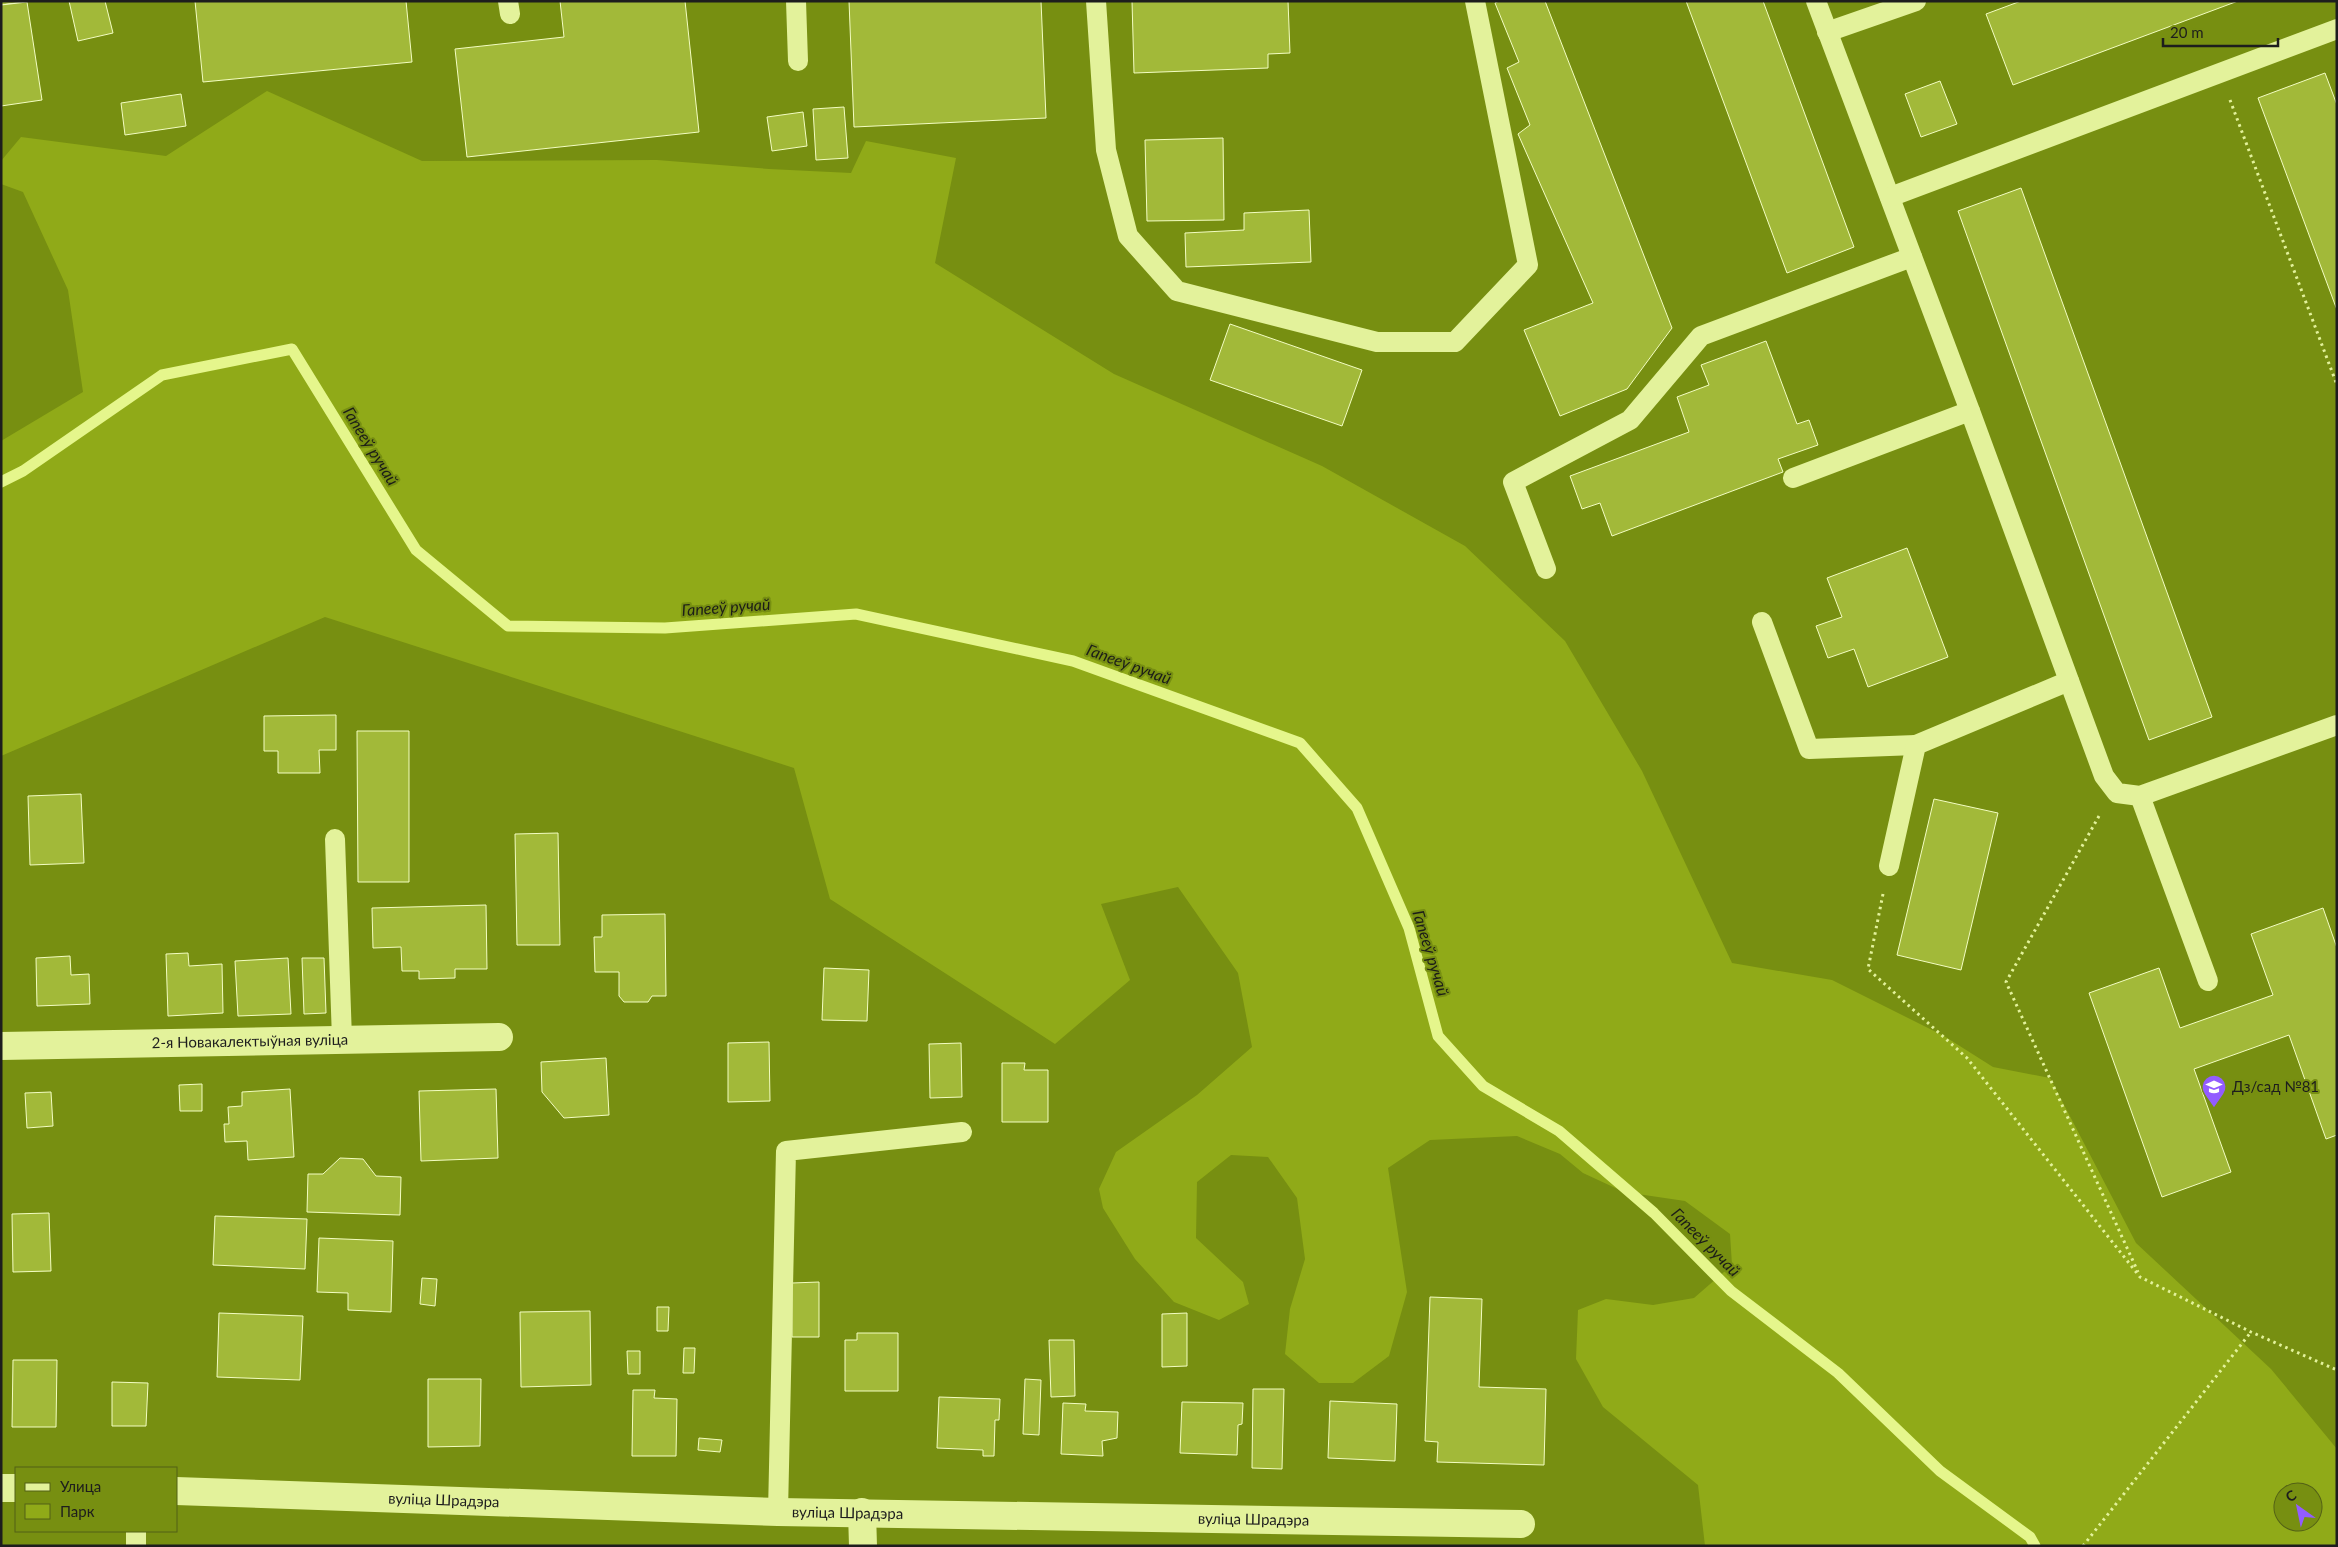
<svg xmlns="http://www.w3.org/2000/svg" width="2338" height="1547" font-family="Lato,sans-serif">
  <rect width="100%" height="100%" fill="#778f11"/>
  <!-- green -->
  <path fill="#90aa18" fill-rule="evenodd" d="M267 91 422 161 657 160 769 169 851 173 866 141 956 158 935 263 1114 374 1322 466 1465 546 1565 641 1642 771 1732 963 1832 980 1944 1036 1993 1067 2050 1078 2136 1243 2271 1369 2337 1449V1546H1705L1698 1485 1603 1407 1576 1359 1578 1310 1606 1299 1653 1305 1694 1298 1732 1265 1730 1234 1685 1201 1624 1192 1583 1173 1560 1154 1517 1136 1430 1140 1388 1168 1407 1292 1389 1356 1353 1383H1319L1285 1354 1290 1309 1305 1259 1297 1198 1268 1157 1231 1155 1197 1182 1196 1238 1243 1282 1249 1304 1219 1320 1174 1302 1135 1259 1103 1208 1099 1189 1116 1152 1197 1095 1252 1047 1238 973 1178 887 1101 904 1130 980 1055 1044 830 899 794 768 325 617 1 756V441L83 392 68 290 23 192 1 184V161L21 137 166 156ZM2283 1492H2313V1522H2283Z"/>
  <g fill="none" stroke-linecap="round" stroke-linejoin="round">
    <!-- stream -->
    <path stroke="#e5f68c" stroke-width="11" d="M1 482 23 471 162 375 292 349 416 550 508 626 665 628 856 614 1073 661 1300 743 1357 808 1409 928 1438 1036 1483 1086 1559 1131 1654 1213 1731 1291 1838 1373 1940 1471 2030 1537 2035 1546"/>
  </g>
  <!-- building -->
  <g fill="#a2b939" stroke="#f3fdc2">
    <path d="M1 1H30L1 5Z"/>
    <path d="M69 1H105L113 33 78 41Z"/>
    <path d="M195 1H406L412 62 203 82Z"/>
    <path d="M560 1H685L699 132 467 157 455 49 564 37Z"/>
    <path d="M849 1H1041L1046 118 854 127Z"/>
    <path d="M1132 1H1288L1290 53 1268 54V68L1134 73Z"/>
    <path d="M1499 1H1545L1672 328 1627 389 1560 416 1524 330 1593 303 1518 134 1530 125 1507 68 1519 62 1495 3Z"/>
    <path d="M1686 1H1763L1854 247 1787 273Z"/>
    <path d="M2021 1H2238L2013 85 1986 14Z"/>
    <path d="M27 2 42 100 1 106V5Z"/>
    <path d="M2325 73 2337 105V310L2258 98Z"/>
    <path d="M1940 81 1957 124 1921 137 1905 94Z"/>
    <path d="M181 94 186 126 125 135 121 103Z"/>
    <path d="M844 107 848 158 816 160 813 109Z"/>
    <path d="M803 112 807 146 772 151 767 117Z"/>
    <path d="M1223 138 1224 220 1147 221 1145 140Z"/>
    <path d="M2021 188 2212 717 2149 740 1958 211Z"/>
    <path d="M1309 210 1311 262 1186 267 1185 233 1244 230V213Z"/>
    <path d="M1230 324 1362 370 1342 426 1210 380Z"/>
    <path d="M1766 341 1797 424 1809 420 1818 445 1778 459 1783 472 1612 536 1600 503 1582 509 1570 476 1689 432 1677 397 1709 385 1701 365Z"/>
    <path d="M1907 548 1948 657 1868 687 1854 649 1828 658 1816 626 1842 617 1827 578Z"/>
    <path d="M336 715V750H319L320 773H278V751H264V716Z"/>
    <path d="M357 731H409V882H358Z"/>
    <path d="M81 794 84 863 30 865 28 796Z"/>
    <path d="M1934 799 1998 813 1961 970 1897 955Z"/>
    <path d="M558 833 560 945H517L515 834Z"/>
    <path d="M486 905 487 969H455V978L419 979V971H402L401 947 373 948 372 908Z"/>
    <path d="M2323 908 2337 948V1135L2326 1139 2289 1035 2194 1069 2231 1172 2162 1197 2089 993 2159 968 2180 1028 2273 995 2251 934Z"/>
    <path d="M665 914 666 996H652L648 1002H624L619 996V972H595L594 937H602V915Z"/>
    <path d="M188 953 189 966 222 964 223 1013 168 1016 166 954Z"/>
    <path d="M70 956 71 975 89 974 90 1004 37 1006 36 958Z"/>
    <path d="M288 958 291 1014 238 1016 235 961Z"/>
    <path d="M302 958H324L326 1013 304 1014Z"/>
    <path d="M824 968 869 970 867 1021 822 1020Z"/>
    <path d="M769 1042 770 1101 728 1102V1043Z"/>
    <path d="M961 1043 962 1097 930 1098 929 1044Z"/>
    <path d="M606 1058 609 1115 564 1118 542 1092 541 1062Z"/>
    <path d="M1002 1063H1025L1024 1070H1048V1122H1002Z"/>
    <path d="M202 1084V1111H180L179 1085Z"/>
    <path d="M290 1089 294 1157 248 1160 247 1141 225 1142 224 1124H229L228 1107 242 1106V1092Z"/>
    <path d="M496 1089 498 1158 421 1161 419 1091Z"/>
    <path d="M51 1092 53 1126 27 1128 25 1093Z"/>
    <path d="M340 1158 363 1159 376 1176 401 1177 400 1215 307 1212 308 1174H323Z"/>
    <path d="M49 1213 51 1271 13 1272 12 1214Z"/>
    <path d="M215 1216 307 1219 305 1269 213 1265Z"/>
    <path d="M319 1238 393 1241 391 1312 348 1310V1293L317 1292Z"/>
    <path d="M422 1278 437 1279 435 1306 420 1304Z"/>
    <path d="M819 1282V1337H792V1283Z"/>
    <path d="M1430 1297 1482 1299 1479 1387 1546 1389 1544 1465 1437 1462 1438 1442 1425 1441Z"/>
    <path d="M657 1307H669L668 1331H657Z"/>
    <path d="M590 1311 591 1385 521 1387 520 1312Z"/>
    <path d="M219 1313 303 1316 300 1380 217 1377Z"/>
    <path d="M1187 1313V1366L1162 1367V1314Z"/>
    <path d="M857 1333H898V1391H845V1340H857Z"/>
    <path d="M1049 1340H1074L1075 1396 1051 1397Z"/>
    <path d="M684 1348H695L694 1373H683Z"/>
    <path d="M627 1351H640V1374H628Z"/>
    <path d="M13 1360H57L56 1427H12Z"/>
    <path d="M428 1379H481L480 1446 428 1447Z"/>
    <path d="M1025 1379 1041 1380 1039 1435 1023 1434Z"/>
    <path d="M112 1382 148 1383 146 1426H112Z"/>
    <path d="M1253 1389H1284L1282 1469 1252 1468Z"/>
    <path d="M633 1390H655L654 1398 677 1399 676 1456H632Z"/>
    <path d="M939 1397 1000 1399 999 1420H995L994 1456H983V1450L937 1448Z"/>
    <path d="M1330 1401 1397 1404 1395 1461 1328 1458Z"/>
    <path d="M1182 1402 1243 1403 1242 1424 1238 1425 1237 1455 1180 1453Z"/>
    <path d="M1063 1403 1086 1404 1085 1411 1118 1412 1117 1438 1102 1441 1103 1456 1061 1454Z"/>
    <path d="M699 1438 722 1440 720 1452 698 1450Z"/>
  </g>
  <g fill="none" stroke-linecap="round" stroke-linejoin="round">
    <!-- path -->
    <g stroke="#e3f29b" stroke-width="3" stroke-dasharray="2.5 4" stroke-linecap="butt">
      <path d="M2230 100 2337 385"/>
      <path d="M2099 816 2006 982 2138 1272"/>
      <path d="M1883 894 1868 969 1967 1058 2140 1277 2251 1332 2337 1370"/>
      <path d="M2083 1546 2251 1332"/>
    </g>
    <!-- lane -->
    <g stroke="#e3f29b" stroke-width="20">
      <path d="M508 1 510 14"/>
      <path d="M796 1 798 61"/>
      <path d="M1096 1 1106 150 1128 236 1177 291 1377 342H1455L1528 265 1475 1"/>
      <path d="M1816 1 1970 411 2104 776 2117 793 2140 796 2337 725"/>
      <path d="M1827 32 1916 1"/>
      <path d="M1890 197 2337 29"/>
      <path d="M1793 478 1970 411"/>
      <path d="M1546 569 1513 482 1630 420 1701 336 1912 257"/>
      <path d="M1762 622 1809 749 1916 745"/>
      <path d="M2140 796 2208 981"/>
      <path d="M335 839 342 1039"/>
      <path d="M1889 866 1916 745 2069 681"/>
      <path d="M778 1512 786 1151 962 1132"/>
      <path d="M136 1531V1546"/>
    </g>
    <!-- street -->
    <g stroke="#e3f29b" stroke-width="28">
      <path id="s1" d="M1 1046 499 1037"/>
      <path d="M1 1488H16"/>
      <path id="s2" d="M176 1491 778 1512 1521 1524"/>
      <path d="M862 1512 863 1546"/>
    </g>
  </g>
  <!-- icons -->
  <defs>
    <symbol id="school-pin" viewBox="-11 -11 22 30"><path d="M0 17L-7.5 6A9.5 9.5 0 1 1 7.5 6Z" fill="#935cff" stroke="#778f11"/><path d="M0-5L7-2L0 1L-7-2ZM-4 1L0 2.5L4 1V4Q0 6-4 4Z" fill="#fff"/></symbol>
  </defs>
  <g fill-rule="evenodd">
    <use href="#school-pin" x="2200" y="1073" width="28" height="38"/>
  </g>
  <g text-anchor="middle" stroke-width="4" stroke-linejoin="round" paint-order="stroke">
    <!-- street labels -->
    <g font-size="15" fill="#1d1d1d" stroke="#778f11">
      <text dy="5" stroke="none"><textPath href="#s1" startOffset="249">2-я Новакалектыўная вуліца</textPath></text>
      <text dy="5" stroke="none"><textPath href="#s2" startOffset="268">вуліца Шрадэра</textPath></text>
      <text dy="5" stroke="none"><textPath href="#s2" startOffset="672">вуліца Шрадэра</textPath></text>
      <text dy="5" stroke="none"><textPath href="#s2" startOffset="1078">вуліца Шрадэра</textPath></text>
    </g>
    <!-- poi labels -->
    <g font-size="15" fill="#1d1d1d" stroke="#778f11" text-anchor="start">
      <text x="2232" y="1092">Дз/сад №81</text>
    </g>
    <!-- water labels -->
    <g font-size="16" font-style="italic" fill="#1c1d18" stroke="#778f11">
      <text transform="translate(371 446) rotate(58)" y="6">Гапееў ручай</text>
      <text transform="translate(726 607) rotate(-4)" y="6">Гапееў ручай</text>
      <text transform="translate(1129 664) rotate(20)" y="6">Гапееў ручай</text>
      <text transform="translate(1431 953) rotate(73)" y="6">Гапееў ручай</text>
      <text transform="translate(1706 1242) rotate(45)" y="6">Гапееў ручай</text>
    </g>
  </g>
  <!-- border -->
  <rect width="2338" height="1547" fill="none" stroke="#1d1d1d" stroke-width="5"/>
  <!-- legend -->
  <rect x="15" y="1467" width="162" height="65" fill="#778f11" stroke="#536116"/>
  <rect x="25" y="1483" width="25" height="8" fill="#e3f29b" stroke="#536116"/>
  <text x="60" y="1492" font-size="15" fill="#1d1d1d">Улица</text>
  <rect x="25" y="1504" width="25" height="15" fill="#90aa18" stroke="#536116"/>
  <text x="60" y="1517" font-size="15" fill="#1d1d1d">Парк</text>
  <!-- north arrow -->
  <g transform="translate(2298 1507) rotate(327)"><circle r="24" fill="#778f11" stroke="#536116"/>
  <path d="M0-4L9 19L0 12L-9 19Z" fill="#935cff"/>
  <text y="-8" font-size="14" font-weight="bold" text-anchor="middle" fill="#1d1d1d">С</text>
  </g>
  <!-- scale -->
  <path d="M2163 38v8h115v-8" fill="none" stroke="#1d1d1d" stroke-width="2.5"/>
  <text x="2170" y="38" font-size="15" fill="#1d1d1d" stroke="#778f11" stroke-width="4" paint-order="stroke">20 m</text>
</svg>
